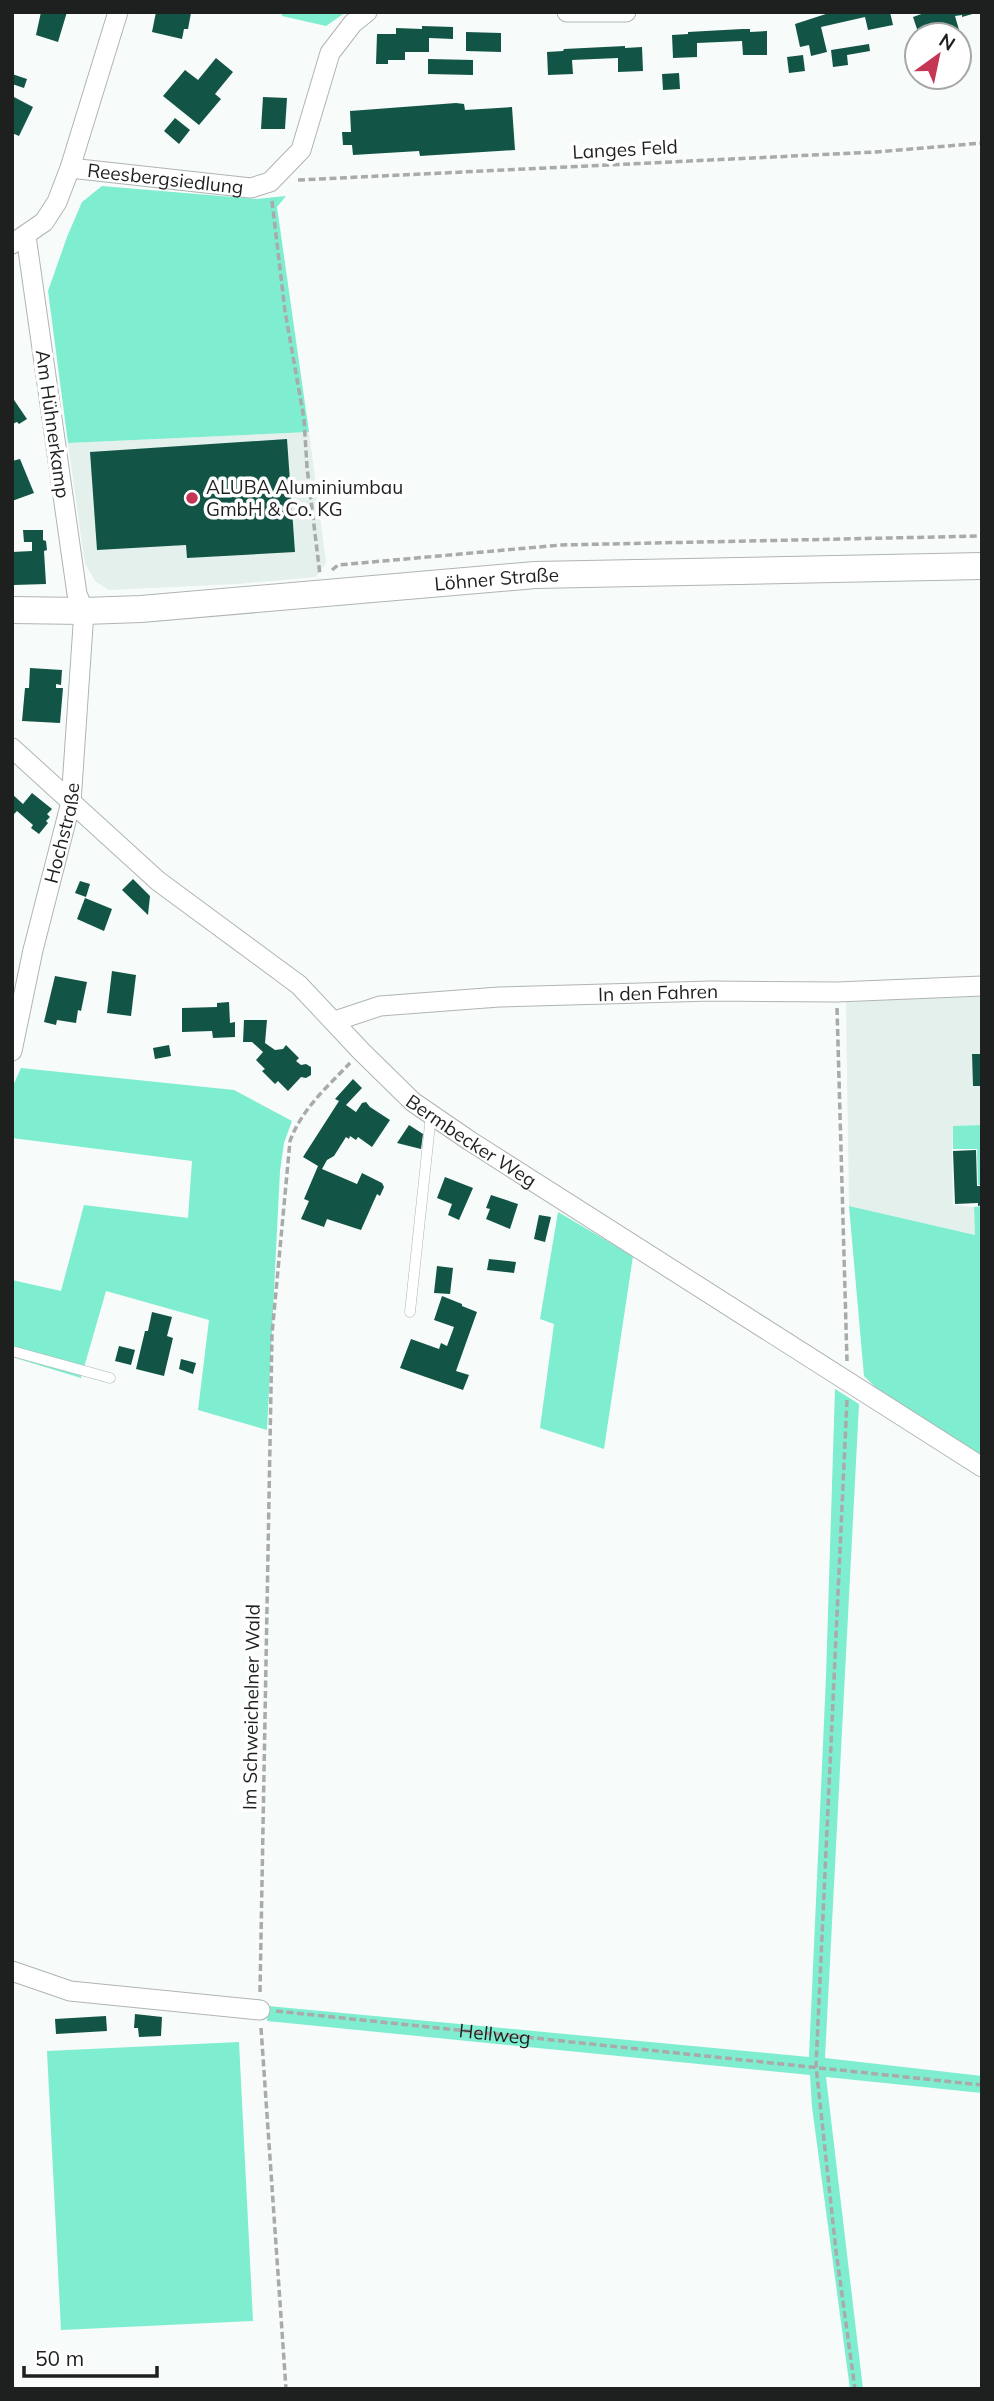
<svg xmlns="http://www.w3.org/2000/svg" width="994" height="2401" font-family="Mulish,sans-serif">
  <rect width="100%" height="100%" fill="#f7fbf9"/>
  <!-- built -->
  <g fill="#e3f0ec">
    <path d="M309 432 326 563 315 577 238 584 109 590 96 582 85 564 68 443Z"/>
    <path d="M982 995V1125L953 1127 952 1149 953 1205 974 1207 975 1235 849 1206 846 1002Z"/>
  </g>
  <!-- green -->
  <g fill="#7fedd0">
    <path d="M282 12H346L326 26 282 16Z"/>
    <path d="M102 186 256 199 286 196 277 207 309 432 68 443 48 291 67 237 82 202Z"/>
    <path d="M21 1068 234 1090 292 1121 284 1143 280 1171 267 1430 198 1410 209 1320 106 1291 81 1378 12 1357V1280L61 1291 84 1205 188 1218 192 1161 12 1138V1088Z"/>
    <path d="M982 1125V1185H978L977 1149H953V1126Z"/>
    <path d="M849 1206 975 1235 974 1207 982 1206V1457L886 1398 864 1376Z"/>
    <path d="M558 1212 633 1256 604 1449 540 1428 554 1324 540 1319Z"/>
    <path d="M835 1389 859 1404 825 2058 982 2076V2093L826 2077 863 2389H850L812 2107 810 2075 267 2021 268 2006 809 2057 826 1677Z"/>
    <path d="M239 2042 253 2321 61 2330 47 2051Z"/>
  </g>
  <!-- building -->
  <g fill="#125546">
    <path d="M41 12H67L58 42 36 35Z"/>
    <path d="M156 12 191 13 188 29H184L182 39 152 32Z"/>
    <path d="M832 12H890L893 25 868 30 865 17 821 27 827 52 811 56 809 45 800 47 795 24Z"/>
    <path d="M927 12 929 14 976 13 962 17V15L955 16 959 30 943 35H919L913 17Z"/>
    <path d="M422 26 453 27V39L429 38V52H405V60H388V64H376L377 34H396V28L422 29Z"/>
    <path d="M742 29H750V32L767 31V55H743L742 41 720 42 697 43V57L673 58 672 35 688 34V32Z"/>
    <path d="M466 32 501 33V52L466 51Z"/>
    <path d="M869 44 870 51 847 55 848 65 833 67 831 50Z"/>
    <path d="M625 46V48L642 47 643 71 618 72V58L572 60 573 74 548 75 547 52 563 51 564 49Z"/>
    <path d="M803 55 805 71 789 73 787 57Z"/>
    <path d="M216 58 233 72 215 94 221 99 199 125 163 96 185 70 198 80Z"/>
    <path d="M428 59 473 60V75L428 74Z"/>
    <path d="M679 73 680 89 663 90 662 74Z"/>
    <path d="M12 74 27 79 24 88 12 84Z"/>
    <path d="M12 96 33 107 19 136 12 133Z"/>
    <path d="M263 97 287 98 285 129H261Z"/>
    <path d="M456 103 464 104 465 110 512 107 515 150 420 156 419 151 353 155 352 145H343L342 132H351L350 111Z"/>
    <path d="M175 118 190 130 179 144 164 131Z"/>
    <path d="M12 397 27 419 19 424 17 422 12 424Z"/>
    <path d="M287 439 295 552 187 558 186 545 97 550 90 452Z"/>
    <path d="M20 459 34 493 12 501V461Z"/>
    <path d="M23 530H43V540L46 541 47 550 44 551 46 584 14 585 12 552 32 551V542H24Z"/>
    <path d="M30 668 62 670 61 685 56 684V688H63L60 723 22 721 25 688H29Z"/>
    <path d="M32 793 52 809 47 814 50 817 46 821 48 823 39 834 31 828 33 825 17 811 12 816V794L23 804Z"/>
    <path d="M133 879 150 896 148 915 122 890Z"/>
    <path d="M80 881 90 884 86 897 75 893Z"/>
    <path d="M85 898 112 909 104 931 77 919Z"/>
    <path d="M112 971 136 975 131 1016 107 1013Z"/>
    <path d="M55 976 87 982 81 1011 78 1010 76 1023 57 1020 56 1025 44 1022Z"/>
    <path d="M229 1002 230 1023 235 1022V1037L213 1038 212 1031 182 1032V1008L217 1007V1003Z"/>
    <path d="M244 1020H267L265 1043 275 1050 283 1049 286 1045 299 1058 296 1061 301 1065 306 1064 311 1067V1075L306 1078 301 1077 288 1091 278 1081 275 1084 262 1071 265 1069 256 1060 263 1052 252 1042H243Z"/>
    <path d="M169 1045 171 1056 155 1059 153 1048Z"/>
    <path d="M972 1054H982V1086H973Z"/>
    <path d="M353 1079 362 1088 346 1105 356 1112 362 1103 366 1102 370 1107 390 1120 372 1147 358 1137 356 1140 350 1136 349 1139 346 1137 334 1156 327 1160 322 1169 357 1184 362 1173 382 1183 384 1187 380 1196 377 1194 361 1230 327 1219 324 1227 301 1219 309 1201 304 1199 318 1166 303 1157 339 1101 335 1099Z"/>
    <path d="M409 1125 423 1134 421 1149 397 1143Z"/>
    <path d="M976 1150 977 1186H982V1205L978 1206V1203L955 1204 953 1151Z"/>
    <path d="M445 1177 473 1188 459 1220 448 1215 452 1204 437 1198Z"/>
    <path d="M491 1195 518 1204 510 1229 486 1219 490 1209 486 1208Z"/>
    <path d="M539 1215 551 1217 545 1242 534 1239Z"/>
    <path d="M489 1259 516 1262 514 1273 487 1270Z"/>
    <path d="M437 1266 453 1268 450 1294 434 1293Z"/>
    <path d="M442 1296 462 1304V1306L477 1312 456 1371 469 1375 463 1390 400 1368 411 1339 439 1349 441 1343 447 1346 454 1327 434 1320Z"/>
    <path d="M152 1312 172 1317 167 1336 173 1338 164 1376 136 1369 145 1331H148Z"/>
    <path d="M119 1346 135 1350 131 1365 115 1361Z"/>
    <path d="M181 1359 196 1363 193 1374 179 1369Z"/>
    <path d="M135 2014 162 2017 161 2036 139 2037 138 2028H134Z"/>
    <path d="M106 2016 107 2031 56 2034 55 2019Z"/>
  </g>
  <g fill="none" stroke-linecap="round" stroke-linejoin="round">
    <defs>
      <g id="service">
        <path d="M410 1312 431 1115"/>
        <path d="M12 1351 110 1378"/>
      </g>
      <g id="minor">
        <path d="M567 12H626"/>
        <path id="s2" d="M70 168 251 188 270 182 301 150 330 53 353 23 367 12"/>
        <path d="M12 244 44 222 57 202 70 168 118 12"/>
        <path id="s3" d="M12 748 158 881 299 985 361 1051 413 1102 470 1141 982 1467"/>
        <path id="s4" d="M335 1021 380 1006 499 997 711 991 837 992 982 986"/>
        <path id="s5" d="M12 1051 33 950 71 802 84 611 77 594 26 236"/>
        <path d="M12 1971 70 1991 260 2010"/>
      </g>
      <g id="secondary">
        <path id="s6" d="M12 610 84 611 141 609 535 575 982 566"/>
      </g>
    </defs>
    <!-- service casing -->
    <use href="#service" stroke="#b0b4b3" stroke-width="11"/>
    <!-- minor casing -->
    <use href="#minor" stroke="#b0b4b3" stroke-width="21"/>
    <!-- secondary casing -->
    <use href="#secondary" stroke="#b0b4b3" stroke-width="28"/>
    <!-- path -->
    <g stroke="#a8aba9" stroke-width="3.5" stroke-dasharray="7 3.5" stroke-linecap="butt">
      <path d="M298 180 876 152 982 143"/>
      <path d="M272 201 285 311 304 419 307 467 320 575"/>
      <path d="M332 570 338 565 561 545 982 536"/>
      <path d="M837 1008 847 1361"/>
      <path d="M847 1400 816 2066 836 2251 855 2389"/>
      <path d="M260 1992 272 1334 290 1141C302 1109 326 1088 350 1063"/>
      <path id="s1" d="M276 2011 982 2085"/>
      <path d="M261 2028 286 2389"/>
    </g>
    <!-- service -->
    <use href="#service" stroke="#fff" stroke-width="10"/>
    <!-- minor -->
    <use href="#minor" stroke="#fff" stroke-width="19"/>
    <!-- secondary -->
    <use href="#secondary" stroke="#fff" stroke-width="26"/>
  </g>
  <!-- markers -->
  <circle fill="#c53554" stroke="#fff" stroke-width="2.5" cx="192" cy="498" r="7"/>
  <g text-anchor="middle" stroke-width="7" stroke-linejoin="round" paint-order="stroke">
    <!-- street labels -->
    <g font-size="19" fill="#1e201f" stroke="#fff">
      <text transform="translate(625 149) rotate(-3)" y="7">Langes Feld</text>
      <text dy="7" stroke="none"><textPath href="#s2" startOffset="96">Reesbergsiedlung</textPath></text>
      <text transform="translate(53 424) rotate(82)" y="7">Am Hühnerkamp</text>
      <text dy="7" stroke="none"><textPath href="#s6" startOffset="486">Löhner Straße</textPath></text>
      <text dy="7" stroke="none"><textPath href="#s5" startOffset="224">Hochstraße</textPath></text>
      <text dy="7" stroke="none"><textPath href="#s4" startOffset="326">In den Fahren</textPath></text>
      <text dy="7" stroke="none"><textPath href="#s3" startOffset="606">Bermbecker Weg</textPath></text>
      <text transform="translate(251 1707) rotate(-89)" y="7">Im Schweichelner Wald</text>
      <text dy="7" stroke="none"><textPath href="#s1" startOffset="220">Hellweg</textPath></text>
    </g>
    <!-- poi labels -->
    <g font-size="19" fill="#1e201f" stroke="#fff" text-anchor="start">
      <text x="206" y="494">ALUBA Aluminiumbau<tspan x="206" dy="22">GmbH &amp; Co. KG</tspan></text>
    </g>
  </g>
  <!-- border -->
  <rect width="994" height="2401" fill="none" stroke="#1e201f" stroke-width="28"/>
  <!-- north arrow -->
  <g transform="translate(938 56) rotate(33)"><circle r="33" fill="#ffffff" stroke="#a5a6a5" stroke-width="2"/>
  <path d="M0-5L12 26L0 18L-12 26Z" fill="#c53554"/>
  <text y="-10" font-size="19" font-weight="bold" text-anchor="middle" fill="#1e201f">N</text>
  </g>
  <!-- scale -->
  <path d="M24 2366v10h133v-10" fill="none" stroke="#1e201f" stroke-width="3.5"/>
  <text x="35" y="2366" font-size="21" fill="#1e201f" stroke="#ffffff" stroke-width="5" paint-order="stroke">50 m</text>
</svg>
